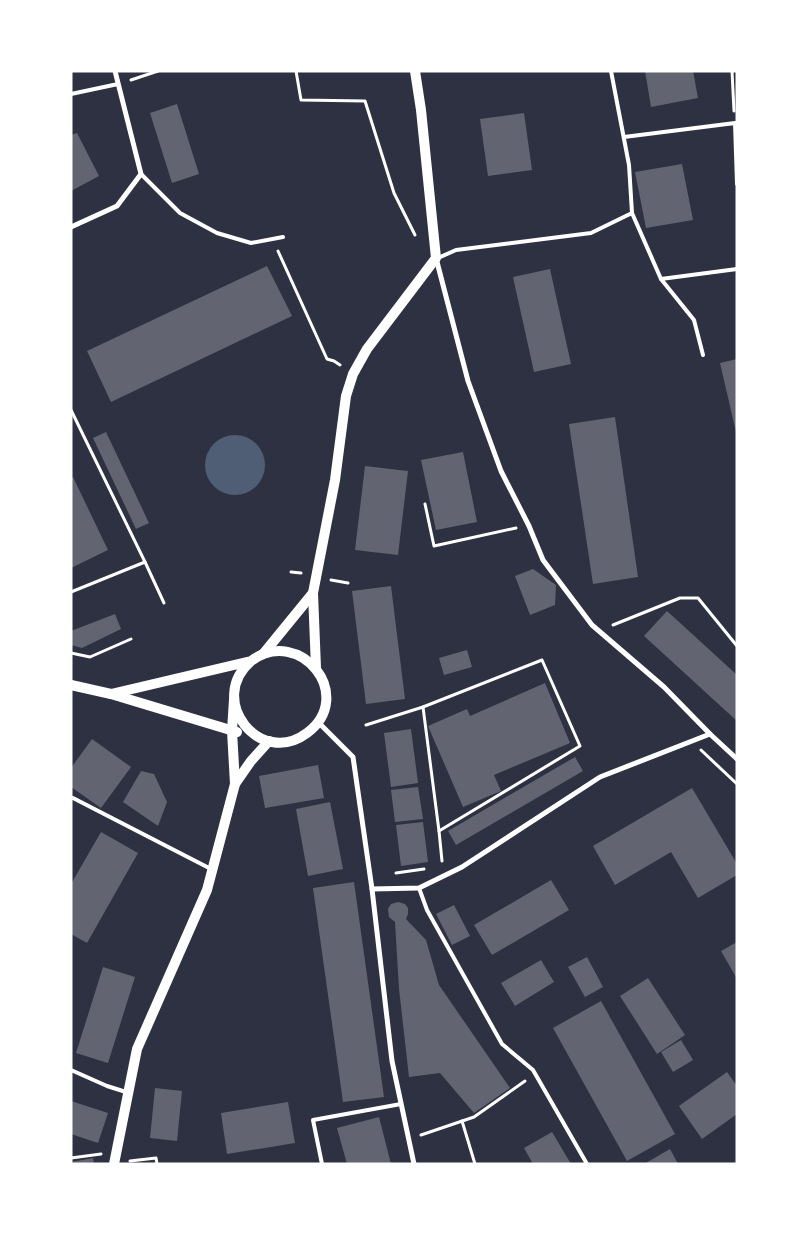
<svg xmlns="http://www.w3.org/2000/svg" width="808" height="1235" font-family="'Open Sans',sans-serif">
  <rect width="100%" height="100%" fill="#2d3142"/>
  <!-- water -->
  <circle fill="#4f5d75" cx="235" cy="465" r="30"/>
  <!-- building -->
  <g fill="#626471">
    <path d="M645 71H693L698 98 651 107Z"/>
    <path d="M177 104 199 174 172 183 150 113Z"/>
    <path d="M524 113 532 170 488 176 480 119Z"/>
    <path d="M77 133 99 176 71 191V135Z"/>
    <path d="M682 164 693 220 646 228 635 172Z"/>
    <path d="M267 266 292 316 111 402 87 351Z"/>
    <path d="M550 269 571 364 534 372 513 277Z"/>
    <path d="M737 359V432H736L720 363Z"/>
    <path d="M615 417 638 577 593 584 569 424Z"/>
    <path d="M106 432 149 523 136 529 93 438Z"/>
    <path d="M463 452 477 522 436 530 421 460Z"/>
    <path d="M365 466 408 471 398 555 355 550Z"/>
    <path d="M73 477 108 550 71 568V478Z"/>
    <path d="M533 569 556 585 555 605 530 615 515 576Z"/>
    <path d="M391 586 405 699 366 704 352 591Z"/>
    <path d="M667 611 737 675V721L644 636Z"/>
    <path d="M115 614 121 629 82 648 71 645V631Z"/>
    <path d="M467 650 472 667 444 675 439 658Z"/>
    <path d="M545 683 570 743 494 775 501 791 463 807 428 726 467 709 470 716Z"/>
    <path d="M411 729 418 783 391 787 384 733Z"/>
    <path d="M92 739 131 767 101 808 71 787V768Z"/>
    <path d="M575 757 583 771 456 845 448 831Z"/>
    <path d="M318 765 324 798 265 808 259 776Z"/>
    <path d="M141 771 154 774 167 802 158 826 123 802Z"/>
    <path d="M418 787 423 819 395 822 391 790Z"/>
    <path d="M692 788 737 864V875L698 898 671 852 615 885 593 846Z"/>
    <path d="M330 802 343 869 308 876 296 809Z"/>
    <path d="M423 822 428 862 401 866 396 825Z"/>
    <path d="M101 832 138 853 87 943 71 934V884Z"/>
    <path d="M551 880 569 910 492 955 474 925Z"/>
    <path d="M354 882 384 1097 343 1102 313 888Z"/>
    <path d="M398 902 405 904 408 908V914L406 919 426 940 439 985 510 1088 474 1113 440 1073 409 1077 399 989 395 922 389 917 388 909 391 904Z"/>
    <path d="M454 905 470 936 452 945 436 914Z"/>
    <path d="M737 942V979L721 951Z"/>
    <path d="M587 957 603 987 585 997 568 967Z"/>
    <path d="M541 960 554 982 515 1006 501 983Z"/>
    <path d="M103 967 135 977 108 1063 76 1053Z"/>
    <path d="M648 978 685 1035 657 1054 620 996Z"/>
    <path d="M601 1001 675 1134 627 1161 553 1028Z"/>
    <path d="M681 1040 693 1060 673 1072 661 1052Z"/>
    <path d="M727 1072 737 1086V1114L702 1139 679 1106Z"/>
    <path d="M155 1088 182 1091 177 1141 150 1138Z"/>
    <path d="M71 1101 108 1113 98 1143 71 1134Z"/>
    <path d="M288 1102 295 1143 227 1154 221 1113Z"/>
    <path d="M379 1117 391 1164H347L337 1128Z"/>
    <path d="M552 1132 571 1164H533L524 1148Z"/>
    <path d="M670 1149 678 1164H644Z"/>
    <path d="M93 1158 94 1164H71V1162Z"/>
  </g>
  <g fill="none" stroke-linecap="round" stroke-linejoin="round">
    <!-- path -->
    <g stroke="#fff" stroke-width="3">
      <path d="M296 71 301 100 365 101 394 193 415 235"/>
      <path d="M732 71 734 111"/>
      <path d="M131 80 158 71"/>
      <path d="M278 251 327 359 334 361 340 365"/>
      <path d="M71 410 145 562 71 592"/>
      <path d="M425 504 434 546 516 528"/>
      <path d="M145 562 164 603"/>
      <path d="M291 572 301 573"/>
      <path d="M331 580 348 583"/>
      <path d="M613 625 680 598H698L737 646"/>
      <path d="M71 653 90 657 131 639"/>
      <path d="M423 707 439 831"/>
      <path d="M366 725 423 707 542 660 580 746 439 831 442 861"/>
      <path d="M701 750 737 784"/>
      <path d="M396 873 424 869"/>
      <path d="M462 1121 475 1164"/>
      <path d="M421 1135 474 1117 525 1081"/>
      <path d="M71 1158 101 1154"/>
      <path d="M130 1161 156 1158 157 1164"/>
    </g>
    <!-- service -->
    <g stroke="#fff" stroke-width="4">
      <path d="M71 94 118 84"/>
      <path d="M624 137 735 123 737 184"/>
      <path d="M141 174 180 213 217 233 251 243 283 237"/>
      <path d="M632 213 661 279 694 320 703 355"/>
      <path d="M438 258 456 250 591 233 632 213 629 165 611 71"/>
      <path d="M661 279 737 269"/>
      <path d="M73 798 211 869"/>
      <path d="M419 888 427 910 502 1044 533 1070 587 1164"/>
      <path d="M71 1070 107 1086 126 1092"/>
      <path d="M322 1164 313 1120 401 1104"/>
    </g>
    <!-- minor -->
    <g stroke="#fff" stroke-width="5">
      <path d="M71 227 117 206 141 174 115 71"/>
      <path d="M436 258 468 381 501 471 529 526 543 560 592 625 664 687 710 734 737 759"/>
      <path d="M318 722 353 757 372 889 392 1061 414 1164"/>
      <path d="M372 889 419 888 462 867 600 777 710 734"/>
    </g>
    <!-- secondary -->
    <g stroke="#fff" stroke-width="10">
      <path d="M264 653 313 593"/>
      <path d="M316 668 313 593 335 480 346 396 353 374 367 349 436 258 421 110 415 71"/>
      <path d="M71 685 111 694 237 732"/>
      <path d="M111 694 251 661C300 625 357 696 307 733 260 768 206 700 251 661"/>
      <path d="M235 784 251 761 269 741"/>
      <path d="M114 1164 137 1049 207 890 235 784 232 731 234 699"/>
    </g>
  </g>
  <!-- border -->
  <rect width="808" height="1235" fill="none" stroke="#ffffff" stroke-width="145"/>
</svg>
